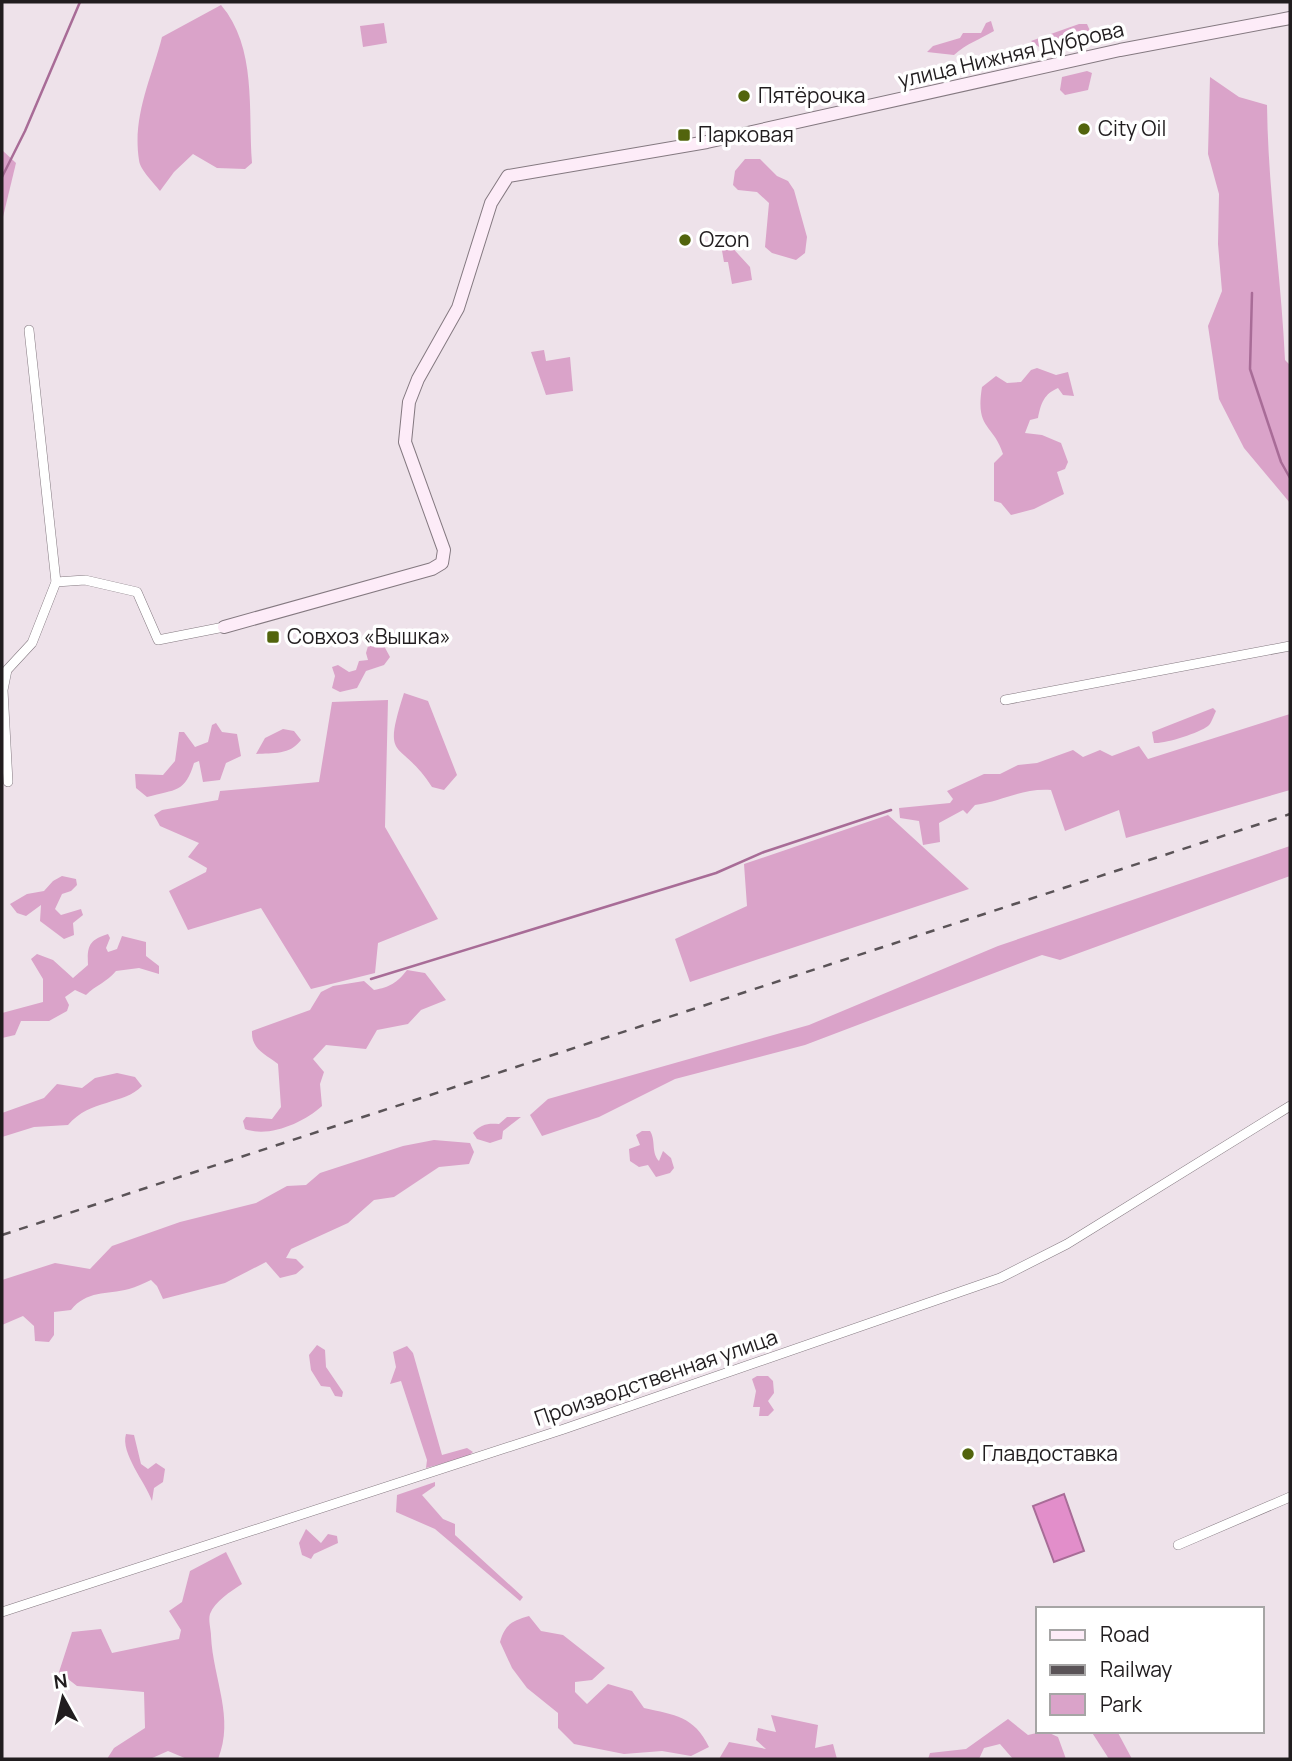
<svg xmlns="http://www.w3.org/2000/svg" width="1292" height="1761" font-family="Manrope,sans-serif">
  <rect width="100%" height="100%" fill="#eee2ea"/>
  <!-- green -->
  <g fill="#daa3c9">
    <path d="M221 5C257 47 248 110 252 163L245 169 217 168 193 154 174 172 160 191C154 183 140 170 139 160 132 116 152 77 162 37Z"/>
    <path d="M991 21 994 31C979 40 967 43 954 55L927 52 933 46 960 38 963 33H981L986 23Z"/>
    <path d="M384 23 387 43 363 47 360 26Z"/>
    <path d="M1079 24H1087L1091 33C1087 36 1047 46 1039 47L1031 41Z"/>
    <path d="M1087 71 1092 73 1088 90 1065 95 1060 90 1062 77Z"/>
    <path d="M1210 77 1239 97 1267 105C1268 190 1281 275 1285 360L1290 365V503L1244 448 1219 399 1208 326 1222 291 1218 244 1219 194 1208 154Z"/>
    <path d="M2 150 16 163 2 221Z"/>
    <path d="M745 159H760L777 176 788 181 794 190 807 237 805 253 796 260 772 253 765 247 769 203 757 192 738 190 733 185 735 171Z"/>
    <path d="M728 243 750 267 752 280 732 284 728 262H724L721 245Z"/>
    <path d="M544 350 546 361 570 357 573 391 546 395 531 352Z"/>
    <path d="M1037 368 1056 375 1068 372 1074 396 1063 395 1058 388C1044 394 1041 403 1038 418L1030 420 1025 433 1042 435 1061 443 1068 462 1065 469 1057 472 1064 494 1034 509 1011 515 1001 503 994 501V463L1003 454C993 423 975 430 982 387L996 376 1007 383 1021 382 1031 370Z"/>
    <path d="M370 639 383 644 390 657 384 665 366 671 357 688 340 692 332 688 335 676 332 667 338 665 349 672 356 670 359 661 368 660 366 653Z"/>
    <path d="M404 693 428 701 457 775 444 790 432 787C400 737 381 765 404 693Z"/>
    <path d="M388 700 385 827 438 919 378 943 375 973 311 989 261 908 188 930 169 891 206 872 207 868 188 857 199 843 160 826 154 815 162 810 218 800 220 791 319 782 332 702Z"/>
    <path d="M1213 708 1216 711C1214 715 1211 724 1208 726 1199 733 1165 744 1154 743L1152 732Z"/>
    <path d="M1290 714V790L1126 838 1119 810 1065 831 1051 790C1022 788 1003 801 975 805L967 814 963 810 939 823 940 842 923 845 919 821 900 818 899 808 950 803 953 799 947 791 984 774H1000L1018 765 1037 763 1073 750 1083 757 1100 750 1112 756 1139 746 1148 759Z"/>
    <path d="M216 723 222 732 237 734 241 756 226 763 220 780 203 782 199 761 194 763C185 793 176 789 147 797L136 788 135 774 163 775 175 761 179 732H184L195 747 208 742 212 725Z"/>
    <path d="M283 729 294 731 301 740C290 755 273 753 256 754L265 738Z"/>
    <path d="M888 815 969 889 690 982 675 939 747 906 744 864Z"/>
    <path d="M1290 846V876L1060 960 1042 955 805 1045 675 1079 599 1117 542 1136 530 1115 548 1099 809 1025 998 946Z"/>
    <path d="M62 876 76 879 77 885 71 891 62 894 55 909 61 915 81 909 83 915 73 923 74 935 64 939 40 921 41 905 26 916 17 913 10 904 27 894 44 891 53 881Z"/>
    <path d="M108 934 110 938 106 948 108 952 117 949 122 936 146 942V956L159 966V974L139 968 116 971C107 982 96 985 86 995L75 990 65 997 69 1005 67 1011 49 1021H21L15 1035 2 1038V1013L43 1002V979L31 959 37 954 53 960 73 978 88 965C87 946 89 940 108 934Z"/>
    <path d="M407 970 425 973 446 1000 421 1010 408 1024 377 1030 366 1049 326 1045 313 1059 324 1072 320 1084 322 1106C303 1123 269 1138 245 1129L243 1121 246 1117 272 1119 281 1107 278 1064C265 1054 251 1049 252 1031L310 1010 321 992 333 986 364 981 374 990C390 987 397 983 407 970Z"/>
    <path d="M117 1073 135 1077 142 1086C124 1105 90 1099 68 1125L34 1127 2 1137V1113L44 1098 57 1084 82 1088 95 1078Z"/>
    <path d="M507 1117H521L503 1131 502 1139 490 1143 477 1139 473 1133C481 1124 488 1123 499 1124Z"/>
    <path d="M642 1131H650C656 1140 651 1153 659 1161L663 1151 671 1158 674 1168 670 1173 656 1177 648 1165 639 1167 630 1161 629 1149 640 1145 636 1135Z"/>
    <path d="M434 1140 470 1143 474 1152 469 1164 439 1167 394 1197 374 1200 348 1223 291 1249 286 1258 296 1259 304 1267 296 1274 280 1278 266 1262 225 1283 163 1299 157 1286 151 1280C144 1283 136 1287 129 1289 106 1295 87 1290 71 1310L54 1312V1335L49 1342 35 1341 34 1326 23 1316 2 1325V1280L55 1263 90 1269 112 1246 180 1222 256 1203 287 1186 306 1185 320 1173 403 1146Z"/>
    <path d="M317 1345 325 1350 326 1367 343 1392 342 1397 335 1396 330 1387 321 1386 311 1370 309 1355Z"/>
    <path d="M407 1346 413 1353 442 1455 467 1448 473 1452 467 1457 426 1468 427 1460 401 1381 390 1384 396 1367 393 1352Z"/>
    <path d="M757 1376H768L773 1381 774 1393 768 1401 774 1410 768 1416H759L760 1407H753L756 1391 752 1379Z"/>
    <path d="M126 1434 134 1435 141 1464 148 1469 156 1463 165 1469 163 1482 154 1488 152 1501C146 1483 120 1453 126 1434Z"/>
    <path d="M435 1482V1486L422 1495 443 1519 455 1524V1535L523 1597 520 1601 435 1529 396 1512 397 1495Z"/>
    <path d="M306 1529 321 1543 328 1534 337 1536 338 1543 314 1554 311 1559 302 1555 299 1543Z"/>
    <path d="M226 1552 242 1584C230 1592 215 1601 210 1614 208 1620 211 1630 211 1636 213 1679 235 1718 218 1759H187L168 1751 150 1759H107L114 1748 145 1728 144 1692 77 1686 59 1672 72 1632 101 1629 112 1653 179 1639 181 1630 169 1611 182 1602 190 1571Z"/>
    <path d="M529 1616 541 1631 563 1635 605 1668 592 1680 575 1682V1692L587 1704 608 1684 632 1691 644 1708C675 1715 694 1716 709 1747L691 1756 662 1751 624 1754 574 1744 558 1728V1713L527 1688 512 1668 500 1642C505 1624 512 1621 529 1616Z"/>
    <path d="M771 1715 818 1725 815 1748 833 1744 837 1759H719L729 1742 766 1749 756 1740 758 1728 776 1732Z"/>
    <path d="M1008 1719 1028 1735 1045 1731 1058 1737 1066 1759H1013L1000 1744 984 1748 979 1759H928L930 1753 966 1749Z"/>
    <path d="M1091 1731H1117L1132 1759H1109Z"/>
  </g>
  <!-- water -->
  <path fill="#e28eca" stroke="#a86c97" stroke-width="2" d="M1064 1494 1084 1551 1054 1562 1033 1506Z"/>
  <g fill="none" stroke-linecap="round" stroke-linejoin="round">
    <!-- stream -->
    <g stroke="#a86c97" stroke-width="2.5">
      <path d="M2 177 25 131 80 2"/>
      <path d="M1252 293 1250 369 1281 462 1290 478"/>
      <path d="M371 979 716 873 764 852 891 810"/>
    </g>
    <defs>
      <g id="street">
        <path d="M56 582 85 580 137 592 158 640 224 627"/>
        <path d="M1005 700 1290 646"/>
        <path d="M8 782 3 690 7 670 32 643 56 582 29 330"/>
        <path d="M1178 1545 1290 1497"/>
        <path d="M2 1612 564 1429 1000 1278 1067 1244 1290 1106"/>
      </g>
      <path id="secondary" d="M224 627 432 569 442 563 444 550 405 442 409 402 418 379 458 308 491 203 508 176 707 142 1120 50 1290 18"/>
    </defs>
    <!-- street casing -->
    <use href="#street" stroke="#847980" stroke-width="10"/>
    <!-- secondary casing -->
    <use href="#secondary" stroke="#847980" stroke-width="14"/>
    <!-- street -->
    <use href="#street" stroke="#fff" stroke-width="9"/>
    <!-- secondary -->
    <use href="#secondary" stroke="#fdecf8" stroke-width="12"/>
    <!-- rail -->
    <path stroke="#5a5357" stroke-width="2.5" stroke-dasharray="9 9" stroke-linecap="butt" d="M2 1235 1290 814"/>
  </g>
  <!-- markers -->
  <g fill="#52640d" stroke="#fff" stroke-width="2.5">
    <circle cx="744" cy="96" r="7"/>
    <circle cx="1084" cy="129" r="7"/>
    <rect x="677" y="128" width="14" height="14" rx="3.5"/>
    <circle cx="685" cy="240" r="7"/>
    <rect x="266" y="630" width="14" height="14" rx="3.5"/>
    <circle cx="968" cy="1454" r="7"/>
  </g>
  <g text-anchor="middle" stroke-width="7" stroke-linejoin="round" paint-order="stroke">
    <!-- street labels -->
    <g font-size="21" fill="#211d1f" stroke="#fff">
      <text transform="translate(1011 55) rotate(-13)" y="7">улица Нижняя Дуброва</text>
      <text transform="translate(656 1378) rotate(-19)" y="7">Производственная улица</text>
    </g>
    <!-- poi labels -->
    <g font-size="21" fill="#211d1f" stroke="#fff" text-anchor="start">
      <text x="758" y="103">Пятёрочка</text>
      <text x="1098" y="136">City Oil</text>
      <text x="698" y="142">Парковая</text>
      <text x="699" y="247">Ozon</text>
      <text x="287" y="644">Совхоз «Вышка»</text>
      <text x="982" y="1461">Главдоставка</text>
    </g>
  </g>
  <!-- border -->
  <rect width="1292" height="1761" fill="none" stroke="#211d1f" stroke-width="7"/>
  <!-- legend -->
  <rect x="1036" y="1607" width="228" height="126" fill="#ffffff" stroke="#a6a5a5" stroke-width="2"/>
  <rect x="1050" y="1630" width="35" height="10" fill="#fdecf8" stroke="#a6a5a5" stroke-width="2"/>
  <text x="1100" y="1642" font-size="21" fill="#211d1f">Road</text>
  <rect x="1050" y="1665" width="35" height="10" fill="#5a5357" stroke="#a6a5a5" stroke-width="2"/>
  <text x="1100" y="1677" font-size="21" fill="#211d1f">Railway</text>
  <rect x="1050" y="1694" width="35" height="21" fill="#daa3c9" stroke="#a6a5a5" stroke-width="2"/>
  <text x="1100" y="1712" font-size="21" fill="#211d1f">Park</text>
  <!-- north arrow -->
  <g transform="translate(63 1698) rotate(352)" stroke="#ffffff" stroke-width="5" paint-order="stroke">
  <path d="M0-5L12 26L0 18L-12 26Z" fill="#211d1f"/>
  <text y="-10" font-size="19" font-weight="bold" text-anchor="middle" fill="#211d1f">N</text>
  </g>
</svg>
